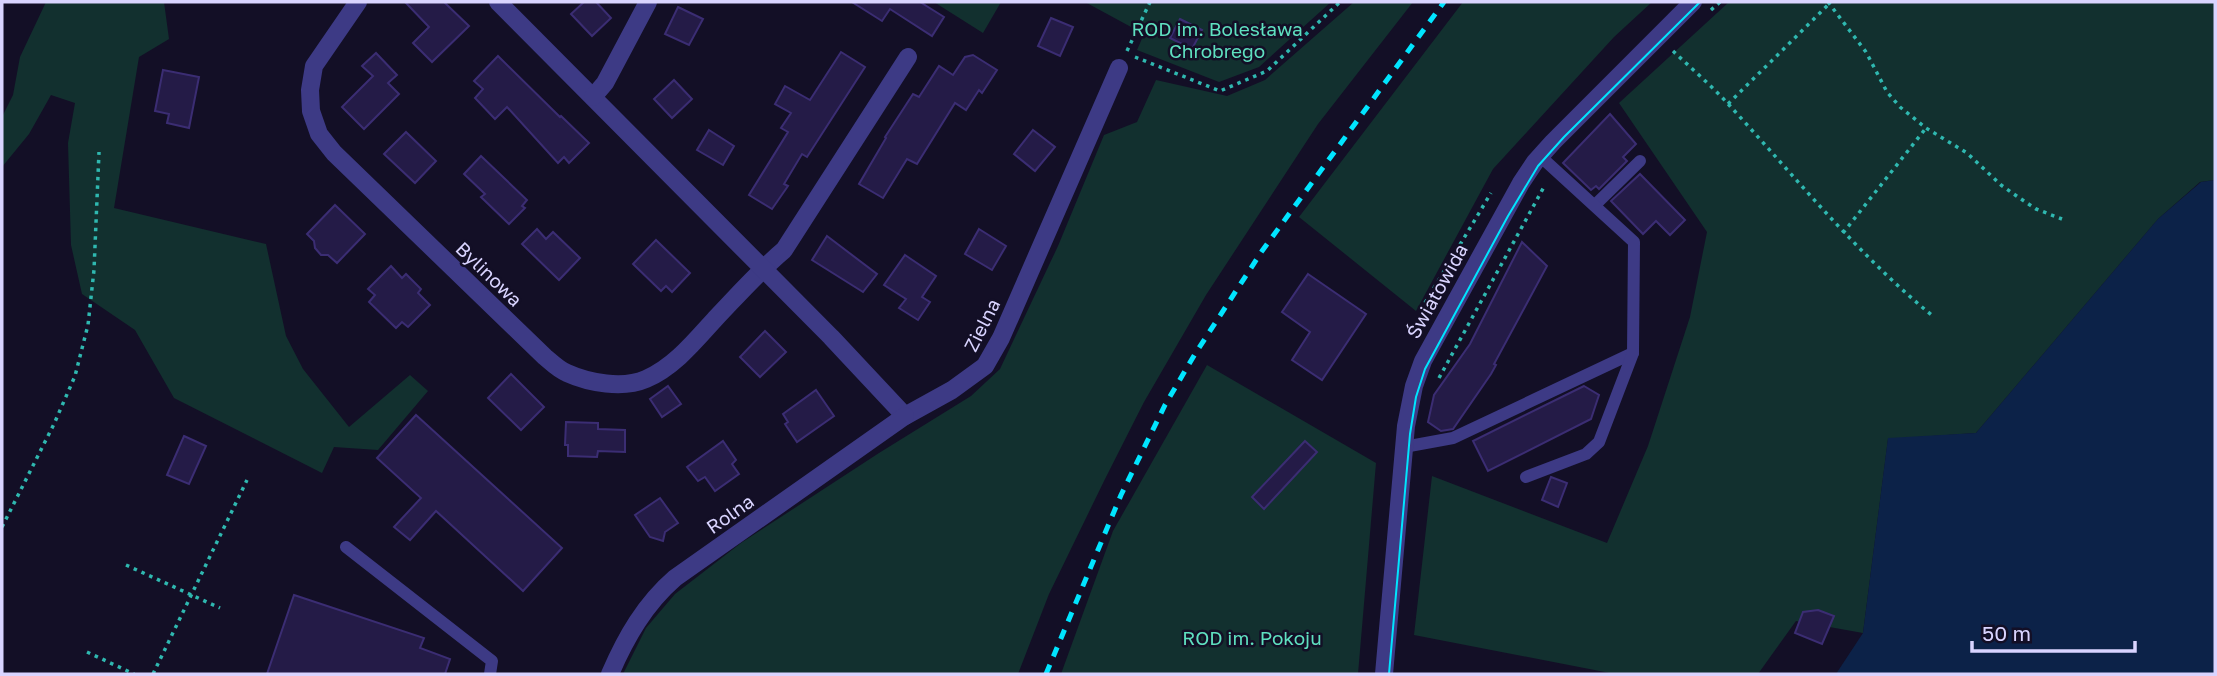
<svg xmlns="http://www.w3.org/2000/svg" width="2217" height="676" font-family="'Golos Text',sans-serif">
  <rect width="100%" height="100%" fill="#130f26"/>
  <!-- green -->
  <g fill="#12302f">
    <path d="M46 2H164L169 39 139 57 114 208 266 244 286 336 303 369 349 427 410 375 428 391 378 450 334 447 322 473 174 398 135 330 82 294 71 245 68 143 75 103 51 95 29 134 2 167V117L13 95 20 57Z"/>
    <path d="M934 2H1001L983 33Z"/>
    <path d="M1085 2H1331L1259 67 1219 82 1137 50 1144 34Z"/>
    <path d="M1354 2H1413L1318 124 1206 295 1144 402 1105 479 1049 594 1018 674H623L646 628 675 594 741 543 879 453 971 396 1000 369 1058 246 1104 135 1137 122 1156 80 1227 96 1265 80Z"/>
    <path d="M1463 2H1652L1614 37 1493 169 1416 311 1299 217Z"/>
    <path d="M1729 2H2215V180L2200 182 2158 219 1976 433 1888 439 1863 633 1796 621 1758 674H1615L1414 635 1432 476 1607 543 1648 446 1690 317 1707 232 1619 103Z"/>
    <path d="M1207 365 1376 463 1358 674H1061L1113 531Z"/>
  </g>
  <!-- water -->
  <path fill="#0c2248" d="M2215 180V674H1836L1863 633 1888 438 1976 433 2158 219 2201 182Z"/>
  <!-- building -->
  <g fill="#241b47" stroke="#3b2d73" stroke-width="2">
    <path d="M405 2H444L469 26 432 62 413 43 429 27Z"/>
    <path d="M584 2H596L611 18 592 36 571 14Z"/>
    <path d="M852 2H920L944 17 932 36 890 9 882 21Z"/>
    <path d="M678 7 703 19 689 45 665 34Z"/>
    <path d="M1051 18 1073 27 1060 56 1038 46Z"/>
    <path d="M1180 19 1202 30 1192 49 1170 38Z"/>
    <path d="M841 52 865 67 807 157 802 154 784 184 788 186 772 209 749 195 788 132 781 128 791 113 775 104 785 86 810 100Z"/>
    <path d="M376 53 397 75 388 83 399 94 364 129 342 107 373 76 362 66Z"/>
    <path d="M973 55 997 70 982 93 979 90 966 110 955 103 917 164 907 159 883 198 859 184 886 138 885 137 913 94 919 97 939 66 953 75 965 57Z"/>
    <path d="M498 56 560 117 561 116 589 143 569 163 564 157 558 163 507 107 495 119 475 98 483 89 474 81Z"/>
    <path d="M163 70 199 77 189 128 167 123 169 114 155 111Z"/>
    <path d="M674 80 692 99 672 118 654 99Z"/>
    <path d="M1610 114 1636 144 1623 157 1627 161 1599 189 1596 186 1591 190 1563 163Z"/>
    <path d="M709 130 734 146 723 165 697 150Z"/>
    <path d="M1033 130 1055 147 1035 171 1014 154Z"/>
    <path d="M406 132 436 161 415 183 384 154Z"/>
    <path d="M481 156 527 200 522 206 525 208 509 224 481 197 485 194 464 174Z"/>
    <path d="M1640 174 1685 220 1670 235 1656 221 1643 234 1611 201Z"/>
    <path d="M335 205 365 234 337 263 328 255H321L315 248 314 241 307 234Z"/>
    <path d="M537 229 546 239 553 232 580 258 559 280 522 244Z"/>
    <path d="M979 229 1006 246 992 270 965 254Z"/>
    <path d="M827 236 877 274 863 292 812 260Z"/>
    <path d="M656 240 690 273 672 292 666 286 661 291 633 264Z"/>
    <path d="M1522 242 1547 266 1494 364 1496 365 1491 374 1453 429 1441 431 1428 422 1434 395 1470 344Z"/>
    <path d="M905 255 936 276 922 297 930 302 918 320 899 308 906 299 884 285Z"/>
    <path d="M391 266 402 278 406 274 421 289 418 293 430 305 408 327 402 322 396 328 369 302 375 295 368 289Z"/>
    <path d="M1308 274 1366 314 1322 380 1292 360 1310 332 1282 312Z"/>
    <path d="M765 331 786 352 760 377 740 357Z"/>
    <path d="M511 374 544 407 521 430 488 398Z"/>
    <path d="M668 386 681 404 662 417 650 399Z"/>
    <path d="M1584 386 1599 395 1591 419 1488 471 1473 441Z"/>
    <path d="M816 390 834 416 797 442 785 424 788 422 783 414Z"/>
    <path d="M416 415 562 548 523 591 436 511 410 540 394 527 421 498 377 458Z"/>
    <path d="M566 422 598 423V429L625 430V452L598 451 597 457 568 456V445H565Z"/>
    <path d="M184 436 206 446 189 484 167 475Z"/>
    <path d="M723 441 736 460 732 464 739 474 715 491 705 477 698 481 687 467Z"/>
    <path d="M1305 441 1317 452 1264 509 1252 497Z"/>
    <path d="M1551 477 1567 483 1558 507 1542 500Z"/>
    <path d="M660 498 678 523 665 532 663 541 650 537 635 515Z"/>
    <path d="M294 595 424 638 420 648 450 659 445 674H267Z"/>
    <path d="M1818 610 1834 616 1822 644 1795 633 1803 612Z"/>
  </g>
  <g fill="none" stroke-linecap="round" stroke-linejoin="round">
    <!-- path -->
    <g stroke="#2fb8b0" stroke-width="3.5" stroke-dasharray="3.5 5" stroke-linecap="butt">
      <path d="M1828 2 1866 52 1887 92 1900 107 1926 128 1967 153 2001 185 2018 197 2036 209 2062 219"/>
      <path d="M1711 10 1720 2"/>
      <path d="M1127 51 1150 2"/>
      <path d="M1673 51C1692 69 1713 87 1730 106 1797 179 1858 255 1934 317"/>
      <path d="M1135 57 1220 91 1267 71 1340 2"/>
      <path d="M1728 104 1830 3"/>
      <path d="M1843 233 1926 128"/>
      <path d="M1425 303 1491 193"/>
      <path d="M1439 378 1545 185"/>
      <path d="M2 527 54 424 75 376 88 325 94 270 99 152"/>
      <path d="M126 565 220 608"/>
      <path d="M87 652 134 674"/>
      <path d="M153 674 247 480"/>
    </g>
    <!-- service -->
    <g stroke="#3d3a85" stroke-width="12">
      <path d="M1595 205 1640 161"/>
      <path d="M1404 447 1453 438 1633 353"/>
      <path d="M1526 477 1586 454 1599 442 1633 353 1634 242 1540 156"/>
      <path d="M346 547 492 661 490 674"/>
    </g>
    <!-- minor -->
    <g stroke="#3d3a85" stroke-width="18">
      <path d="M358 2 314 66 310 90 311 111 319 134 334 153 545 357C552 363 559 370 567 373 589 383 623 389 646 379 674 367 695 341 715 319 738 295 759 271 784 250L908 57"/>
      <path d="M498 2 831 337 905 416 952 390 985 366 1001 338 1119 68"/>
      <path d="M593 97 605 83 648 2"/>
      <path d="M610 674C626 637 645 604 675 578L905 416"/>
    </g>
    <!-- tertiary -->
    <path stroke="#3d3a85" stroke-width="18" d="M1384 674 1406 426 1414 386 1423 361 1521 183 1535 162 1553 142 1693 2"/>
    <!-- tram -->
    <path stroke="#00e5ff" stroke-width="2" d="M1389 674 1410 434 1416 397 1425 369 1508 216 1538 166 1564 137 1700 2"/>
    <!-- rail -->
    <path stroke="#00e5ff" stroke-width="5" stroke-dasharray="10 9" stroke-linecap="butt" d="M1046 674 1121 495 1165 405 1195 354 1262 251 1444 2"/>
  </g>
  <g text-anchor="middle" stroke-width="5" stroke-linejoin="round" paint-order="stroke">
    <!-- park labels -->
    <g font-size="19" fill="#5fe0c0" stroke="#130f26">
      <text x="1217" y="36">ROD im. Bolesława<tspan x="1217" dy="22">Chrobrego</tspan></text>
      <text x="1252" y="645">ROD im. Pokoju</text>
    </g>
    <!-- street labels -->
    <g font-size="19" fill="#d9d4ff" stroke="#130f26">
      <text transform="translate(489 274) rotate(44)" y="7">Bylinowa</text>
      <text transform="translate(1437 291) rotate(-61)" y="7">Światowida</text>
      <text transform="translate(982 325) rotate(-63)" y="7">Zielna</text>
      <text transform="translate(730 514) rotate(-35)" y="7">Rolna</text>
    </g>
  </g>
  <!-- border -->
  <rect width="2217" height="676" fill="none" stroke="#d9d4ff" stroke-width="7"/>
  <!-- scale -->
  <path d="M1972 641v10h163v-10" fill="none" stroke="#d9d4ff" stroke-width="3.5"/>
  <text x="1982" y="641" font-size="21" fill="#d9d4ff" stroke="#130f26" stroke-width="5" paint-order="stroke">50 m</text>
</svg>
